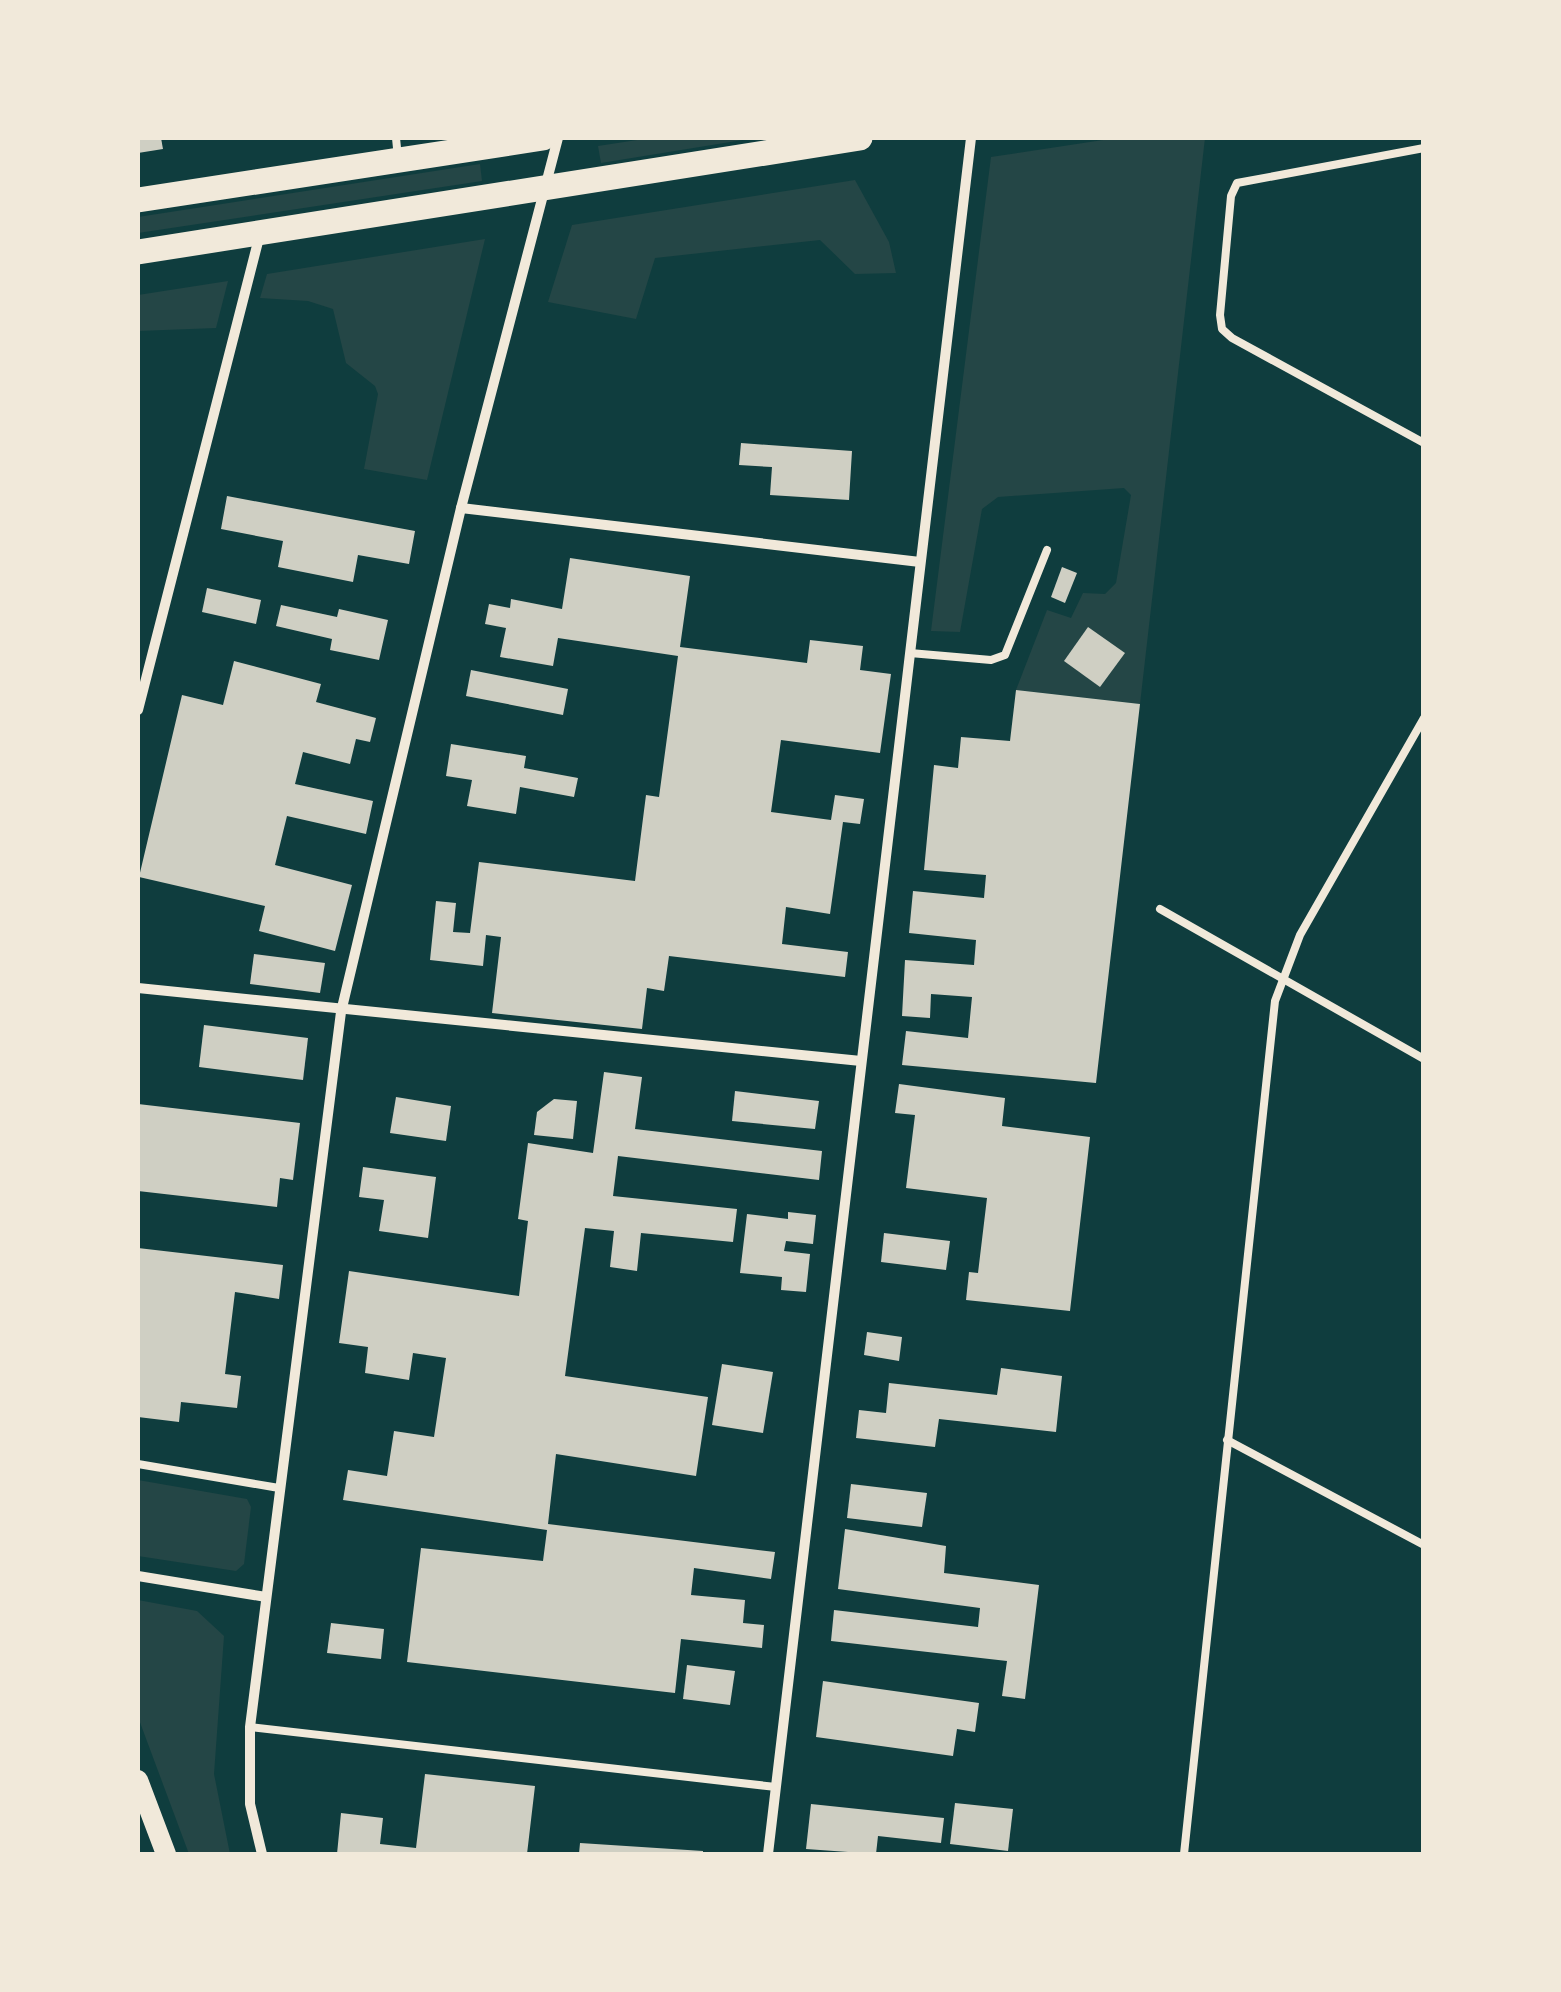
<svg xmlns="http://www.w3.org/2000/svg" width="1561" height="1992" font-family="'Noto Sans',sans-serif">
  <rect width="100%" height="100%" fill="#0f3d3e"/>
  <!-- green -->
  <g fill="#244646">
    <path d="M650 138H755L601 163 598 146Z"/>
    <path d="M1116 138H1205L1140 704 1016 690 1047 610 1071 618 1083 593 1105 594 1116 583 1131 495 1124 488 998 497 982 509 960 632 931 631 991 157Z"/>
    <path d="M480 164 482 181 138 233V217Z"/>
    <path d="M855 180 889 242 896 273 855 274 820 240 655 258 636 319 548 302 572 225Z"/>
    <path d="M485 239 427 480 364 469 378 394 375 386 346 363 333 309 308 301 260 298 267 274Z"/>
    <path d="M228 281 216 328 138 331V295Z"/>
    <path d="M138 1480 247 1499 251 1507 244 1564 236 1571 138 1556Z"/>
    <path d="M138 1600 197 1611 224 1636 214 1774 230 1854H189L138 1717Z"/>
  </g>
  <!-- building -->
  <g fill="#cfcfc3">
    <path d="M138 138H161L163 149 138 153Z"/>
    <path d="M741 443 852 451 849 500 770 495 772 467 739 465Z"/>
    <path d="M227 496 415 531 409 564 358 555 353 582 278 567 283 541 221 529Z"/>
    <path d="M570 558 690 576 680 647 807 663 810 640 863 646 860 670 891 674 880 753 781 740 771 812 831 820 835 795 864 799 860 824 843 822 830 914 786 907 782 944 848 952 845 977 669 956 664 991 647 988 642 1029 492 1013 501 937 486 935 483 966 430 960 436 901 456 903 453 932 470 933 479 862 635 881 646 795 659 797 678 656 558 638 553 666 500 657 506 628 485 624 489 604 510 608 511 599 562 609Z"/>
    <path d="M1062 567 1077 573 1065 603 1051 597Z"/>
    <path d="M207 588 261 600 256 624 202 612Z"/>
    <path d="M281 605 337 617 339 609 388 620 379 660 330 650 332 639 276 626Z"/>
    <path d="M1088 627 1125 653 1100 687 1064 661Z"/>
    <path d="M234 661 321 684 316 702 376 718 370 742 356 739 350 764 303 752 295 784 373 801 366 834 287 816 275 865 352 885 335 951 259 931 265 906 139 877 182 695 223 705Z"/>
    <path d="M471 670 568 689 563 715 466 696Z"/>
    <path d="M1016 690 1140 704 1096 1083 902 1065 906 1031 968 1038 972 997 931 994 930 1018 902 1016 905 960 974 965 976 940 909 933 913 891 984 898 986 875 924 870 934 765 958 768 961 737 1010 741Z"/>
    <path d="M451 744 526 756 524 768 578 778 574 797 520 787 516 814 467 806 472 780 446 776Z"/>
    <path d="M254 954 325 963 320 993 250 984Z"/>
    <path d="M204 1025 308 1038 303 1080 199 1067Z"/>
    <path d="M604 1072 642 1077 635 1129 822 1151 819 1180 618 1156 613 1196 737 1209 733 1242 641 1233 637 1271 610 1267 614 1231 585 1228 565 1376 708 1397 696 1476 556 1454 548 1524 775 1552 771 1579 694 1568 691 1595 745 1600 743 1623 764 1625 762 1648 681 1639 675 1693 407 1662 421 1548 543 1561 547 1530 343 1500 348 1470 387 1476 394 1431 434 1437 446 1358 413 1353 409 1380 365 1373 368 1347 339 1343 349 1271 519 1296 528 1221 518 1219 528 1143 593 1153Z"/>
    <path d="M899 1084 1005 1098 1002 1126 1090 1137 1070 1311 966 1300 969 1272 978 1273 987 1198 906 1188 915 1115 895 1113Z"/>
    <path d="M735 1091 819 1101 815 1129 732 1121Z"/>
    <path d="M396 1097 451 1106 446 1141 390 1133Z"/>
    <path d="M554 1099 577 1101 573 1139 534 1135 537 1112Z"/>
    <path d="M138 1104 300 1123 293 1180 280 1178 277 1207 138 1191Z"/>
    <path d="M363 1167 436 1177 428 1238 379 1231 384 1200 359 1197Z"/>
    <path d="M788 1212 816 1215 813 1244 786 1241 784 1251 810 1254 806 1292 781 1290 782 1277 740 1273 747 1214 788 1219Z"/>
    <path d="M884 1233 950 1241 946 1270 881 1262Z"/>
    <path d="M138 1248 283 1265 279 1299 235 1292 225 1374 241 1376 237 1408 181 1402 179 1422 138 1417Z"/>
    <path d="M867 1332 902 1337 899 1361 864 1355Z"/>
    <path d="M722 1364 773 1372 763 1433 712 1425Z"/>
    <path d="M1001 1368 1062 1376 1056 1432 939 1419 935 1447 856 1438 859 1410 886 1413 889 1383 997 1395Z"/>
    <path d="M851 1484 927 1493 922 1527 847 1518Z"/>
    <path d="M845 1529 946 1546 944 1573 1039 1585 1025 1699 1002 1696 1007 1661 831 1641 834 1610 978 1627 980 1608 838 1589Z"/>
    <path d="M331 1623 384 1629 381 1659 327 1653Z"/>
    <path d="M687 1665 735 1671 730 1705 683 1699Z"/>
    <path d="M823 1681 979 1703 975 1732 957 1729 953 1756 816 1737Z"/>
    <path d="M425 1774 535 1786 527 1854H337L341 1813 383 1818 380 1844 416 1848Z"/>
    <path d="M955 1803 1013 1809 1008 1851 950 1844Z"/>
    <path d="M811 1804 944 1818 941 1843 878 1836 876 1854 806 1849Z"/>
    <path d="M580 1843 703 1851V1854H579Z"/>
  </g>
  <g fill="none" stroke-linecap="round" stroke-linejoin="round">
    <!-- service -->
    <g stroke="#f1e9da" stroke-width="8">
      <path d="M396 138 398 158"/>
      <path d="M1424 148 1237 183 1231 196 1220 315 1222 329 1232 338 1424 443"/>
      <path d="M910 653 991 660 1005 655 1047 550"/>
      <path d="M1160 909 1424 1059"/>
      <path d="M1227 1440 1424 1545"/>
      <path d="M138 1464 279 1488"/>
      <path d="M250 1727 776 1787"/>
      <path d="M1184 1854 1275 1001 1300 935 1424 718"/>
    </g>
    <!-- minor -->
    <g stroke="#f1e9da" stroke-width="10">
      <path d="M461 508 920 562"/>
      <path d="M138 710 260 234"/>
      <path d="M138 988 861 1061"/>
      <path d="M138 1576 266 1597"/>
      <path d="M262 1854 250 1804V1727L341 1012 461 508 558 138"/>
      <path d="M768 1854 971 138"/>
    </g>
    <!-- secondary -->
    <path stroke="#f1e9da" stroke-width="20" d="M138 1780 166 1854"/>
    <!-- primary -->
    <g stroke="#f1e9da" stroke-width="25">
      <path d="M138 200 543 138"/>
      <path d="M138 252 860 138"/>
    </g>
  </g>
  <!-- border -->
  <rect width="1561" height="1992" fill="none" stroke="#f1e9da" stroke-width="280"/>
</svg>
